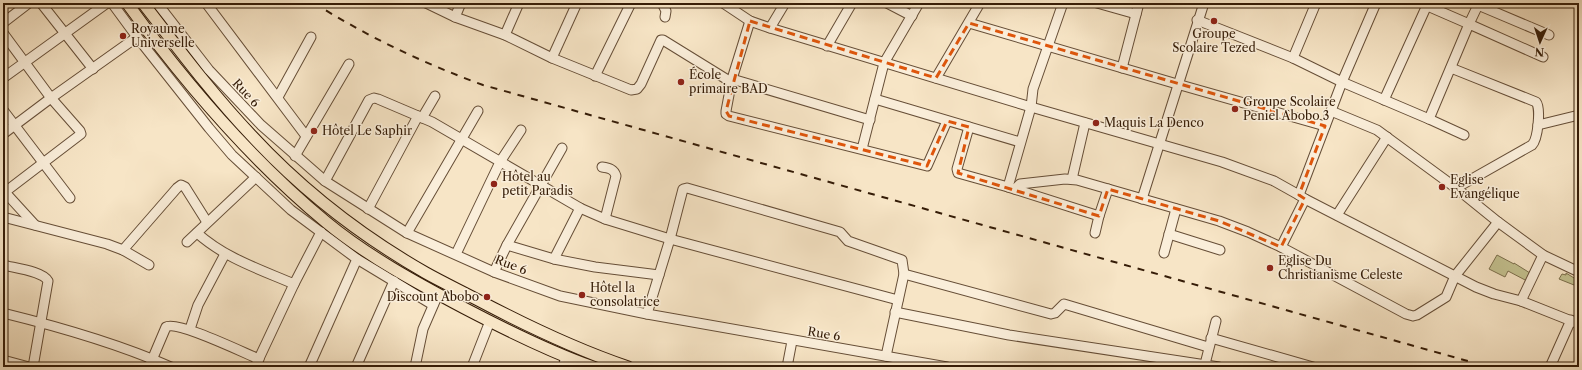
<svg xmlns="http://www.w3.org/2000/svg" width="1582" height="370" font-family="'Libre Caslon Text',serif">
  <rect width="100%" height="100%" fill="#f7e5c6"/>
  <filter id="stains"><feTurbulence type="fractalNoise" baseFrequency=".005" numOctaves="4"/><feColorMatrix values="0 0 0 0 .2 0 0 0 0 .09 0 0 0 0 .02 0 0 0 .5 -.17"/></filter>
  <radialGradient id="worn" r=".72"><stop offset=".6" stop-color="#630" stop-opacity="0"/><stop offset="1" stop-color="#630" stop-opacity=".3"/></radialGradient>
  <!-- green -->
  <g fill="#c4c290" stroke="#7c6f4c">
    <path d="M1497 255 1514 264V263L1530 273 1527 281 1508 271 1505 277 1489 269Z"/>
    <path d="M1566 273 1579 281V287L1559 279 1562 274 1566 275Z"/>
  </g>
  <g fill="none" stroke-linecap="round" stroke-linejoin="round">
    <defs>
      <g id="minor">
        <path d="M41 3 93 69"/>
        <path d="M112 3 137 37 209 128 232 155 291 210 357 259 433 305"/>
        <path d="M157 3 209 70 261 125 325 181 407 233 494 272 560 296 647 314 947 367"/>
        <path d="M206 3 306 136"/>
        <path d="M426 3 455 17 505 35 552 58 631 90 637 89 641 84 661 40H663L731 82"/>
        <path d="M662 3 666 11 665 17"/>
        <path d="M723 3 750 21 770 28 1031 107 1222 162 1274 181 1299 195"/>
        <path d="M887 3 912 16"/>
        <path d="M1063 3 1033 89 1031 107 1008 187 1099 216"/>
        <path d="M1097 3 1136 14"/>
        <path d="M1423 4 1469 24 1479 3"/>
        <path d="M1478 5 1549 35"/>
        <path d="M455 17 461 3"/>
        <path d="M1197 20 1293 58 1342 82 1429 119 1464 135"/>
        <path d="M3 23 29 3"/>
        <path d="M969 23 1177 84 1325 126"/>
        <path d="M770 28 785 3"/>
        <path d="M3 33 51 98 80 131 81 134 5 192"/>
        <path d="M505 35 519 3"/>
        <path d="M827 46 852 3"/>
        <path d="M552 58 577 3"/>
        <path d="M1293 58 1316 3"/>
        <path d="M1122 68 1139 3"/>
        <path d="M1451 68 1536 102C1541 108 1538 139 1532 145L1456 188"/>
        <path d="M595 76 631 3"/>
        <path d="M3 78 107 3"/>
        <path d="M936 78 980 3"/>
        <path d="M732 79 750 21"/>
        <path d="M278 97 311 37"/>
        <path d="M875 99 1020 142"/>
        <path d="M1384 100 1428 3"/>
        <path d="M3 110 70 198"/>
        <path d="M1331 111 1377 130 1456 188 1498 222 1543 255 1579 272"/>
        <path d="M422 118 435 96"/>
        <path d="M1429 119 1469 24 1543 57"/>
        <path d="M870 120 732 79 726 111V114L729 116 927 166 947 121"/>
        <path d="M1538 125 1579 115"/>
        <path d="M969 127 957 169 958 173 1008 187"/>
        <path d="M3 134 51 98 137 37"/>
        <path d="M862 149 884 63 919 3"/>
        <path d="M295 156 349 64"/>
        <path d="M602 167C609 168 614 169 616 176L605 219"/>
        <path d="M1072 179 1085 123"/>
        <path d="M325 181 369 100 374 98 378 99 432 122 580 208 605 219 670 239 898 300"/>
        <path d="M1015 189 1020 184 1065 179 1077 180 1219 221 1248 232 1281 247 1406 314 1413 316 1417 315 1446 297 1455 276 1498 222"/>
        <path d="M3 190 35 225"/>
        <path d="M1142 199 1204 3"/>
        <path d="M1305 199 1476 287 1494 294 1521 301 1579 324"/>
        <path d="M368 209 418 116"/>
        <path d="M1337 215 1387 137"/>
        <path d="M3 217 107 244 123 250 149 265"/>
        <path d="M197 233C225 258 259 269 294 284"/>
        <path d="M407 233 478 111"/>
        <path d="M1095 233 1099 216 1108 189"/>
        <path d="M1169 234 1220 250"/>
        <path d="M187 242 256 177"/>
        <path d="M507 245 554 259 580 208"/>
        <path d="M1281 247 1305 199 1299 195 1342 82 1376 3"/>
        <path d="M123 250 177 188 181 185 185 187 207 222"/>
        <path d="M1164 253 1176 209"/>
        <path d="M456 254 500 162 521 130"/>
        <path d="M554 259 595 267 659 275"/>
        <path d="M3 265C14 268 43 271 48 281L33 367"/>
        <path d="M494 272 507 245 562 148"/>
        <path d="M904 274 1051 314 1055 313 1064 304 1208 347"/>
        <path d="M1521 301 1543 255"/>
        <path d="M895 312 1009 335 1219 367"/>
        <path d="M3 313C60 327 117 343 171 367"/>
        <path d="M647 314 670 239 683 189 687 188 840 232 848 241 902 260 904 274 886 356"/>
        <path d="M190 329 198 305 225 254"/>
        <path d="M1211 338 1313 367"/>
        <path d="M3 360 29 367"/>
        <path d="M1205 364 1216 321"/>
        <path d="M149 367 166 327C177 320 244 353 259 359"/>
        <path d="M255 367 294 284 321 232"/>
        <path d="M309 367 357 259"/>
        <path d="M356 367 394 281"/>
        <path d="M415 367 423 329 436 299"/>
        <path d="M472 367 490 321"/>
        <path d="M563 367 566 357"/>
        <path d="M787 367 792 341"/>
        <path d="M1550 367 1571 320"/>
      </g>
      <g id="major">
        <path d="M127 3C185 83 250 159 326 222 367 256 417 283 464 308 506 330 548 351 593 367"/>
        <path d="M143 3C178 48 212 94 251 135 301 189 363 237 426 273 442 282 459 290 476 299 525 325 575 349 628 367"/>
      </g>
    </defs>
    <!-- minor casing -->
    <use href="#minor" stroke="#664e37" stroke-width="11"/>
    <!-- major casing -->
    <use href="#major" stroke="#351c07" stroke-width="13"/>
    <!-- minor -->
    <use href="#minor" stroke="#faeeda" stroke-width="9"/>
    <!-- major -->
    <use href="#major" stroke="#f7e5c6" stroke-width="11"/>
    <!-- rail -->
    <path stroke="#351c07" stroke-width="2" stroke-dasharray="7 7" stroke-linecap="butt" d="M314 3C368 37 423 63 483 85L1489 367"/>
  </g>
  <!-- marked area -->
  <path fill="none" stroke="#df560c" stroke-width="3" stroke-dasharray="8 5" stroke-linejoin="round" d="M750 21 936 78 969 23 1325 126 1299 195 1305 199 1281 247 1219 221 1108 189 1099 216 958 173 969 127 947 121 927 166 729 116 726 111Z"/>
  <!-- markers -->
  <g fill="#8f2418" stroke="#faeeda" stroke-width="1.5">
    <circle cx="1214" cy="21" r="4"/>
    <circle cx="123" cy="36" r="4"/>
    <circle cx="681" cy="82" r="4"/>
    <circle cx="1235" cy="109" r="4"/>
    <circle cx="1096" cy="123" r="4"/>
    <circle cx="314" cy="131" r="4"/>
    <circle cx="494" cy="184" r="4"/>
    <circle cx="1442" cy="187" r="4"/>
    <circle cx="1270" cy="268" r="4"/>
    <circle cx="582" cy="295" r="4"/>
    <circle cx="487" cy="297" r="4"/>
  </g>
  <g text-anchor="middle" stroke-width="3" stroke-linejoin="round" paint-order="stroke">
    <!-- poi labels -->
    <g font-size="12" fill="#351c07" stroke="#faeeda" text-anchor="start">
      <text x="131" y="33">Royaume<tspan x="131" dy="14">Universelle</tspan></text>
      <text x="1214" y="38" text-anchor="middle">Groupe<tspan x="1214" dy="14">Scolaire Tezed</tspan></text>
      <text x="689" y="79">École<tspan x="689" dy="14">primaire BAD</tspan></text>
      <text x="1243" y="106">Groupe Scolaire<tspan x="1243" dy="14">Peniel Abobo 3</tspan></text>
      <text x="1104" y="127">Maquis La Denco</text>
      <text x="322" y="135">Hôtel Le Saphir</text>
      <text x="502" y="181">Hôtel au<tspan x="502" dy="14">petit Paradis</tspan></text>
      <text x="1450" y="184">Eglise<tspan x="1450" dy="14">Evangélique</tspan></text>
      <text x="1278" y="265">Eglise Du<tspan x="1278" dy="14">Christianisme Celeste</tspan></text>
      <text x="590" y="292">Hôtel la<tspan x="590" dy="14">consolatrice</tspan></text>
      <text x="479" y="301" text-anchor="end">Discount Abobo</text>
    </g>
    <!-- street labels -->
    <g font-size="12" fill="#351c07" stroke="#faeeda">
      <text transform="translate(246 93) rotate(47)" y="4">Rue 6</text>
      <text transform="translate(511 265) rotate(21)" y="4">Rue 6</text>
      <text transform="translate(824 334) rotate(9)" y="4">Rue 6</text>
    </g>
  </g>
  <!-- margin -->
  <rect width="1582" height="370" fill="none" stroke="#f7e5c6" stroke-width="16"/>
  <rect x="4" y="4" width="1574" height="362" fill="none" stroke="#351c07" stroke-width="2"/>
  <rect x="8" y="8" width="1566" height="354" fill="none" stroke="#351c07"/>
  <!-- north arrow -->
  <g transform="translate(1540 42) rotate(183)" stroke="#faeeda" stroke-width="3" paint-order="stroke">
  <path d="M0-3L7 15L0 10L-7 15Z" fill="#351c07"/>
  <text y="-6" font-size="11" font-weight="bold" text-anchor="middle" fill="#351c07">N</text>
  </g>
  <rect width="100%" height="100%" filter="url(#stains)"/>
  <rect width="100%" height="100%" fill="url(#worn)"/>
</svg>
